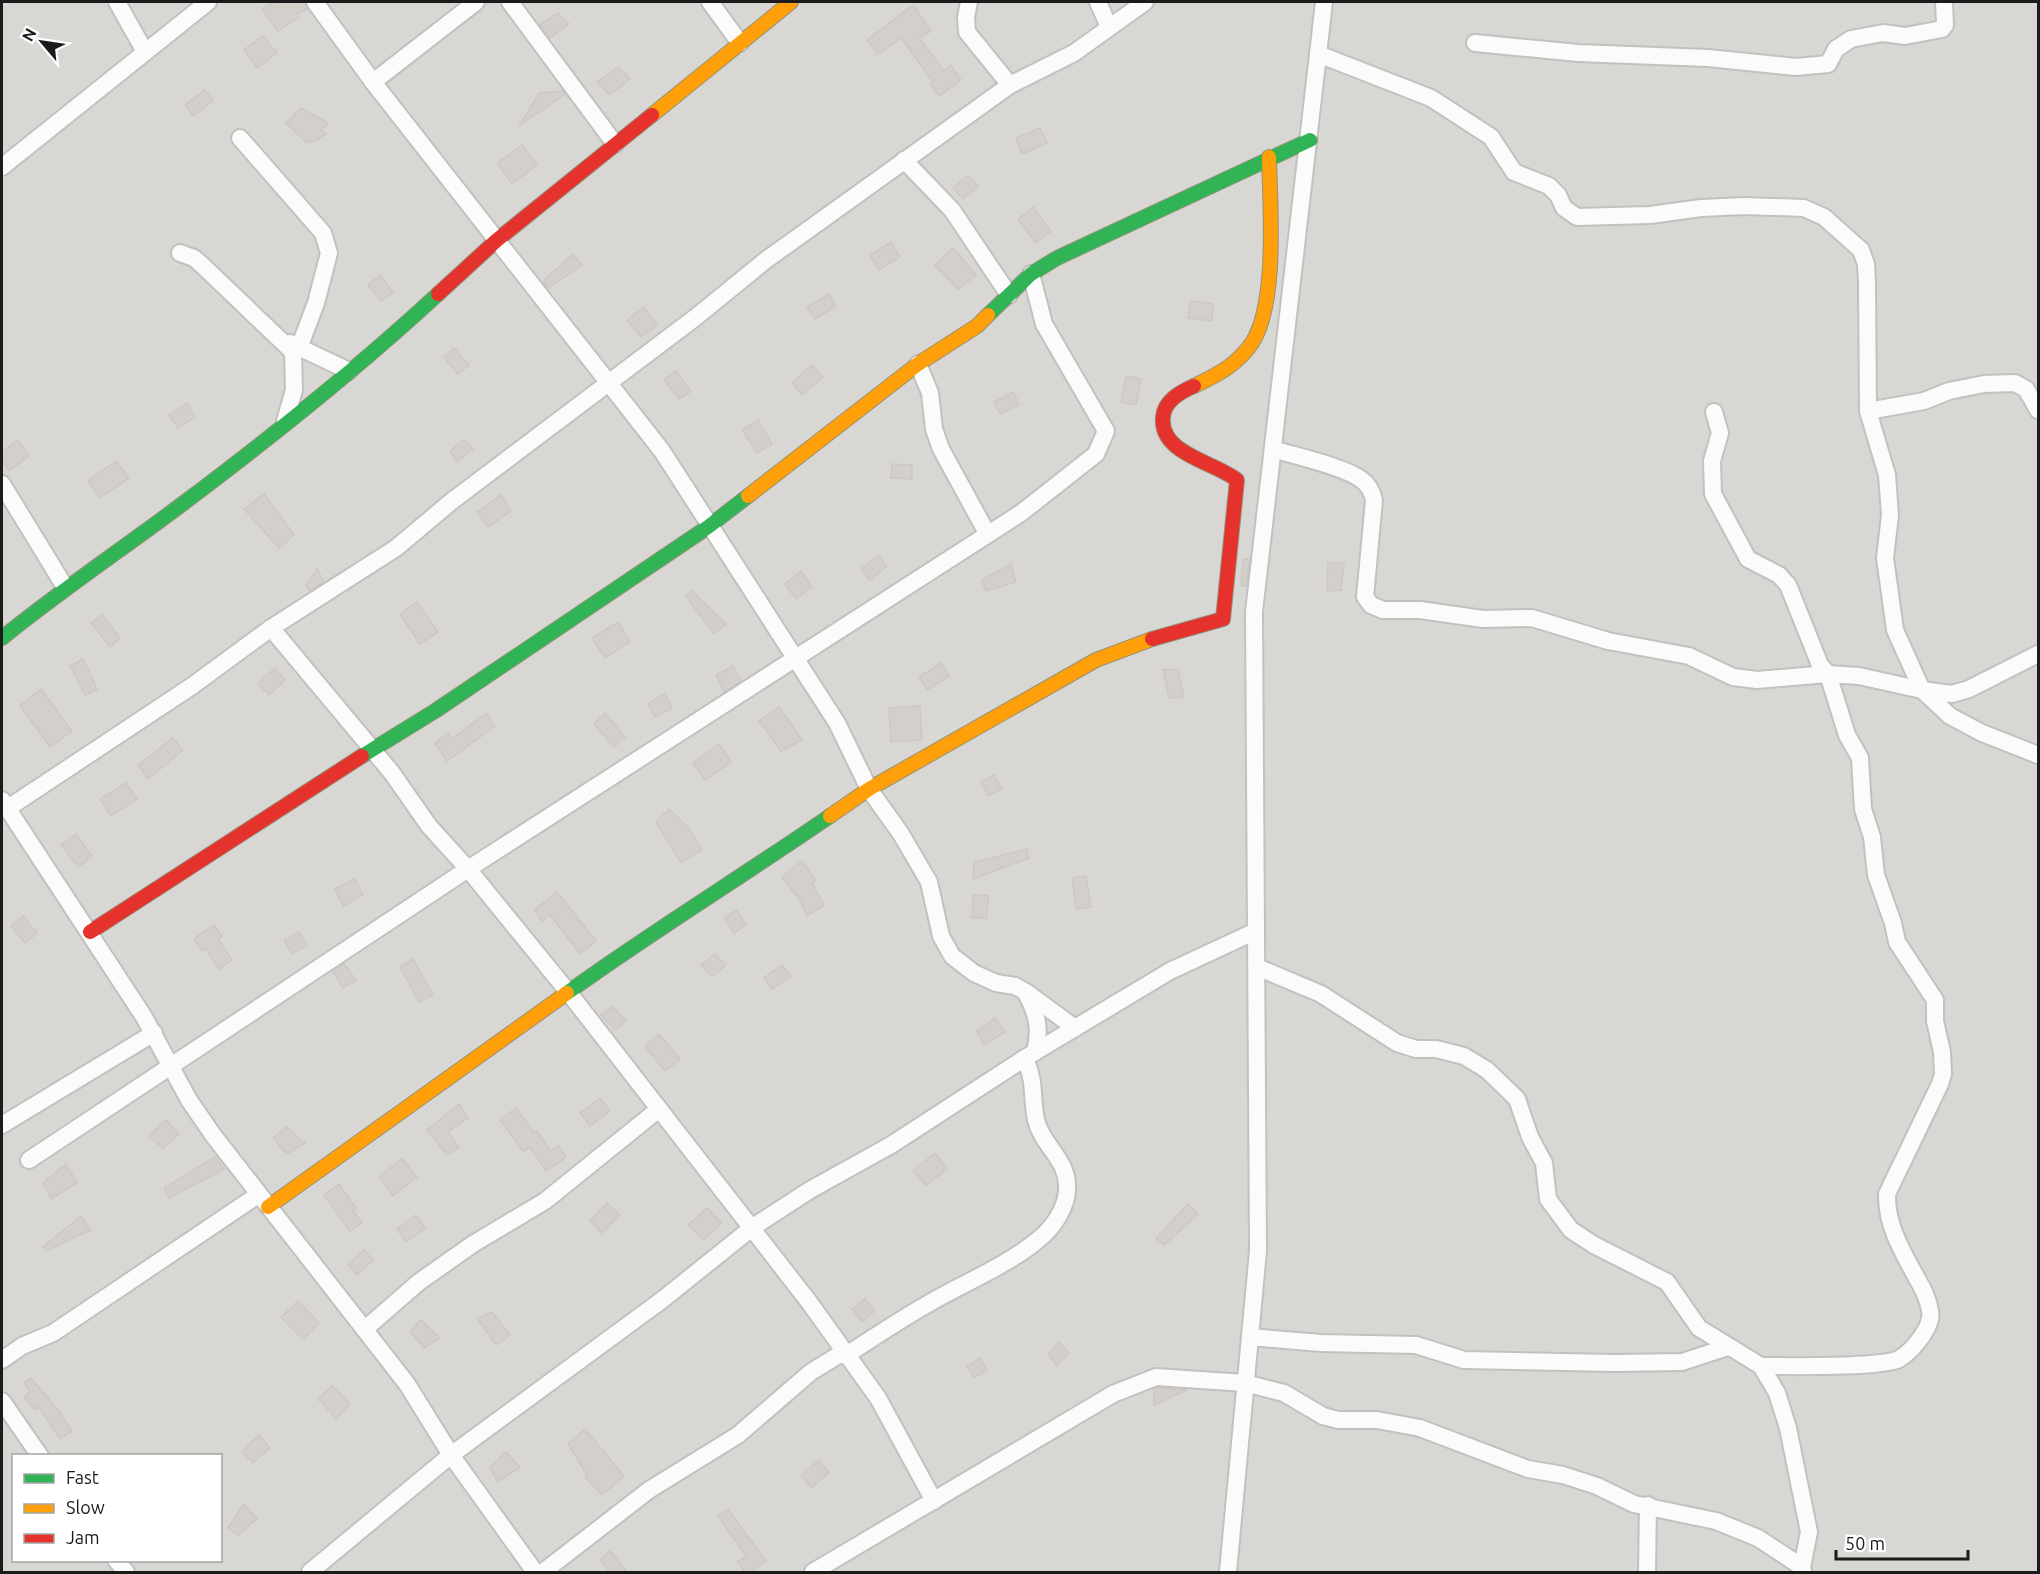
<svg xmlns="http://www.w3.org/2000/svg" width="2040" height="1574" font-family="Ubuntu,sans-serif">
  <rect width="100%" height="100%" fill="#eae7e2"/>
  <!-- residential -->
  <path fill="#d9d7d4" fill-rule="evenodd" d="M2 2H2038V1572H2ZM14 1456H220V1560H14Z"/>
  <!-- building -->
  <g fill="#d3cfcb" stroke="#cdc8c4" stroke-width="1.5">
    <path d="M273 2H305L307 9 298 13 299 17 278 31 262 9Z"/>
    <path d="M913 5 931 31 919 38 944 71 951 65 961 80 939 96 930 84 933 82 901 38 878 54 867 40Z"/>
    <path d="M558 13 569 24 550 38 540 24Z"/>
    <path d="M263 36 277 53 257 68 244 50Z"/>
    <path d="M618 67 630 79 610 95 597 82Z"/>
    <path d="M205 90 213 101 193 116 185 105Z"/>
    <path d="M562 91 565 94 519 126 539 93Z"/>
    <path d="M301 108 328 123 321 130 326 133 317 140 307 143 286 123Z"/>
    <path d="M1040 128 1047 143 1022 154 1016 138Z"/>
    <path d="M522 145 537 165 512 184 497 163Z"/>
    <path d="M968 175 978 187 963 199 953 188Z"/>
    <path d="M1033 207 1051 231 1036 243 1018 219Z"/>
    <path d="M891 242 900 257 879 270 870 255Z"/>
    <path d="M953 248 976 275 958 289 935 265Z"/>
    <path d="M573 254 582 265 548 288 543 281Z"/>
    <path d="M380 275 393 292 381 301 368 285Z"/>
    <path d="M829 294 836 306 815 319 807 307Z"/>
    <path d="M1190 301 1213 304 1212 321 1188 318Z"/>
    <path d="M644 307 657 325 641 337 627 320Z"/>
    <path d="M454 348 469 365 458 374 444 357Z"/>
    <path d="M812 365 823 377 802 395 792 382Z"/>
    <path d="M676 371 691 391 679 399 664 380Z"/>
    <path d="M1126 376 1141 379 1136 405 1121 402Z"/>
    <path d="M1013 392 1019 405 1000 414 994 402Z"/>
    <path d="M187 403 195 417 178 428 169 415Z"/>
    <path d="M758 420 772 444 757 453 742 430Z"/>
    <path d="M464 439 473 449 457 462 450 451Z"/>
    <path d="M18 440 29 456 9 471 2 460V452Z"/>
    <path d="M116 461 129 478 100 498 88 481Z"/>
    <path d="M892 464 912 465V479L891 478Z"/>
    <path d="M264 494 294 535 279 548 244 509Z"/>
    <path d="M501 495 511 511 488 527 477 512Z"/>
    <path d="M878 555 887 566 870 580 861 569Z"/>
    <path d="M1243 559H1250L1246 586H1241Z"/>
    <path d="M1328 563H1344L1341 590 1327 591Z"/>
    <path d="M1011 564 1016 582 986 591 982 580Z"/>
    <path d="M317 569 324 582 310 591 306 585Z"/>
    <path d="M801 571 812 587 796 599 785 584Z"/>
    <path d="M692 591 726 624 714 634 686 596Z"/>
    <path d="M417 602 438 632 420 644 400 614Z"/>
    <path d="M102 615 120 638 110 647 91 623Z"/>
    <path d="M618 622 630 642 605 658 592 638Z"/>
    <path d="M83 659 97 689 85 695 70 666Z"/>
    <path d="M941 663 949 676 927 690 919 677Z"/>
    <path d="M733 666 741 681 724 692 716 675Z"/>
    <path d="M275 668 285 680 269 695 258 683Z"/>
    <path d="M1178 669 1184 697 1169 698 1163 670Z"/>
    <path d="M41 689 72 731 50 747 20 706Z"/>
    <path d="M665 694 672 708 655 717 648 703Z"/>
    <path d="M920 706 922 740 891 742 889 708Z"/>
    <path d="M779 707 802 740 781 751 759 721Z"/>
    <path d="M486 713 495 726 447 761 435 743 448 733 452 739Z"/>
    <path d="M605 713 625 737 614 747 594 724Z"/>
    <path d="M173 738 183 750 148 779 138 765Z"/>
    <path d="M719 744 731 762 705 780 693 763Z"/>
    <path d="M994 775 1002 789 988 796 981 782Z"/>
    <path d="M126 783 137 799 111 816 100 799Z"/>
    <path d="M669 809 690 830 702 850 681 863 656 822Z"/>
    <path d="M76 834 92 856 78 867 61 845Z"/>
    <path d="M1027 849 1029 858 973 879 974 862Z"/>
    <path d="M802 861 816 880 812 883 824 905 807 916 800 900 782 877Z"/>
    <path d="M1086 876 1091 907 1076 909 1072 878Z"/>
    <path d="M355 879 363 895 343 906 335 889Z"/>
    <path d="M557 892 596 941 580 954 550 915 542 921 534 910Z"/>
    <path d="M973 895 988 896 987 918H972Z"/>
    <path d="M737 910 746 925 734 933 724 918Z"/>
    <path d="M23 916 37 933 25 943 11 926Z"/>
    <path d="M214 925 222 936 218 939 232 960 219 969 205 948 202 951 194 939Z"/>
    <path d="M299 932 307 945 292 954 284 940Z"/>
    <path d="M715 954 726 965 712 977 701 965Z"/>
    <path d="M413 959 433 995 419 1002 400 967Z"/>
    <path d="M344 964 356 980 343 988 333 972Z"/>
    <path d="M782 965 791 976 772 989 764 978Z"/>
    <path d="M612 1006 626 1021 615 1030 601 1015Z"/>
    <path d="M995 1018 1005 1032 984 1045 977 1031Z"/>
    <path d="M659 1034 680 1059 665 1071 645 1046Z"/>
    <path d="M600 1098 610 1111 590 1126 580 1113Z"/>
    <path d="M459 1104 468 1118 448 1132 459 1147 447 1155 427 1130Z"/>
    <path d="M516 1108 534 1133 537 1131 550 1151 558 1146 566 1157 546 1171 530 1147 523 1151 500 1120Z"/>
    <path d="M166 1120 179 1134 163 1148 149 1136Z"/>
    <path d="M286 1127 305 1143 287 1154 273 1138Z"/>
    <path d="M935 1153 947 1169 926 1185 913 1171Z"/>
    <path d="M215 1157 224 1169 169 1198 164 1188Z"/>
    <path d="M402 1159 417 1177 393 1196 379 1177Z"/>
    <path d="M66 1164 77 1183 51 1199 43 1183Z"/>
    <path d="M339 1184 356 1208 353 1210 362 1223 350 1231 324 1195Z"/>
    <path d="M607 1203 620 1215 602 1233 590 1221Z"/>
    <path d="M1188 1204 1198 1214 1164 1245 1156 1238Z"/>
    <path d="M707 1208 722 1223 703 1240 688 1225Z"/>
    <path d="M416 1215 425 1228 406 1242 397 1229Z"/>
    <path d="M81 1216 91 1230 46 1251 43 1247Z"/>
    <path d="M364 1250 373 1260 357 1275 348 1264Z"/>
    <path d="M865 1299 875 1311 862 1321 852 1309Z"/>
    <path d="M298 1301 319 1323 303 1339 281 1317Z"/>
    <path d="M492 1312 510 1335 496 1345 477 1318Z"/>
    <path d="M421 1320 440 1338 424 1348 410 1331Z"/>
    <path d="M1059 1342 1069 1353 1057 1366 1048 1354Z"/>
    <path d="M980 1358 987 1370 974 1378 967 1366Z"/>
    <path d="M31 1378 59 1411 72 1431 60 1439 39 1407 35 1410 24 1397 30 1392 24 1383Z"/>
    <path d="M333 1386 350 1405 336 1418 318 1399Z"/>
    <path d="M1158 1388 1187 1390 1154 1405V1389Z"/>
    <path d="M585 1429 624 1476 602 1495 585 1477 587 1475 568 1444Z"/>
    <path d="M259 1435 270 1448 253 1463 242 1451Z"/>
    <path d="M506 1452 520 1467 498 1482 490 1468Z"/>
    <path d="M819 1460 829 1473 811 1488 801 1475Z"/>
    <path d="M244 1504 257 1519 238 1535 228 1528Z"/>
    <path d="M728 1509 766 1561 751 1572H745L737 1562 746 1556 718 1516Z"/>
    <path d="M610 1551 627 1572H610L600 1560Z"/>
  </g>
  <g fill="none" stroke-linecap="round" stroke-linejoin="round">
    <defs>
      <g id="street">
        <path d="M117 2 144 50"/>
        <path d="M315 2 373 82 662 451 837 723 869 789 901 834 929 882 941 936 952 956 974 973 996 983 1015 986 1026 992 1075 1028"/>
        <path d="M510 2 615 144"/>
        <path d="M710 2 740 43"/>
        <path d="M969 2 966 17 967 32 1010 85"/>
        <path d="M1098 2 1109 27"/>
        <path d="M1475 43 1578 53 1708 58 1796 67 1828 64 1836 49 1851 39 1883 33 1905 36 1942 29 1945 25 1944 2"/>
        <path d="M1318 54 1431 98 1491 137 1514 172 1549 186 1558 195 1564 208 1577 217 1650 215 1701 208 1745 206 1804 208 1824 217 1861 250 1866 264 1867 283 1868 411 1887 475 1890 515 1885 558 1895 630 1922 690"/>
        <path d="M373 82 476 2"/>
        <path d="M240 138 323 233 329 253 316 303 299 348"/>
        <path d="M904 160 952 210 1009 295"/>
        <path d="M2 167 208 2"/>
        <path d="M180 253 194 258 202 265 293 352 294 390 285 421"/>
        <path d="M290 343 349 371"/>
        <path d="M918 364 930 393 934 429 941 449 987 533"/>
        <path d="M1868 411 1924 401 1949 391 1984 384 2015 383 2026 389 2038 410"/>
        <path d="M1714 412 1720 433 1712 461 1713 494 1748 559 1779 575 1788 585 1820 665 1828 674 1847 735 1860 758 1863 809 1872 837 1876 875 1893 923 1897 942 1935 1000V1021L1942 1052 1943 1074 1940 1084 1887 1194C1886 1227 1905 1256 1920 1284 1925 1292 1932 1310 1930 1319 1927 1333 1911 1352 1899 1359 1881 1368 1786 1366 1761 1366"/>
        <path d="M1273 449C1295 456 1346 467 1362 480 1369 485 1372 492 1374 500L1365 597 1371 605 1383 610H1420L1483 619 1532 618 1608 641 1689 656 1733 677 1757 680 1828 674 1859 676 1922 690"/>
        <path d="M2 484 65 587"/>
        <path d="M271 628 392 773 429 826 468 869 569 993 809 1302 878 1398 934 1501"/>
        <path d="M2038 654 1969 689 1952 694 1922 690 1950 716 1982 733 2038 755"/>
        <path d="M2 800 144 1017 189 1100 213 1135 407 1384 451 1455 535 1572"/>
        <path d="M8 808 192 686 271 628 396 548 452 501 696 317 766 260 1010 85 1074 53 1145 2"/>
        <path d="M1257 967 1321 994 1397 1043 1416 1049H1436L1464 1056 1487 1070 1517 1099 1530 1137 1544 1163 1548 1199 1571 1230 1594 1245 1667 1282 1699 1328 1761 1366 1777 1393 1788 1428 1809 1532 1802 1567"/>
        <path d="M1026 993C1037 1014 1041 1029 1035 1052"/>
        <path d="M2 1125 154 1033"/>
        <path d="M29 1160 468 869 1021 513 1096 454 1106 431 1044 324 1031 274"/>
        <path d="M365 1329 419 1282 473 1244 545 1201 659 1109"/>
        <path d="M1250 1337 1321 1343 1416 1345 1464 1360 1616 1363 1682 1362 1728 1347"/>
        <path d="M2 1360 22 1346 53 1333 258 1195"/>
        <path d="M2 1401 40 1456"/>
        <path d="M116 1560 126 1572"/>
        <path d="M310 1572 451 1455 662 1300 753 1227 810 1190 891 1145 1025 1058 1170 971 1256 931"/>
        <path d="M543 1572 649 1490 738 1435 811 1372 837 1356 848 1354C876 1336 904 1317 933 1301 968 1281 1008 1265 1039 1239 1053 1228 1067 1207 1067 1189 1069 1160 1042 1146 1036 1120 1031 1095 1036 1084 1025 1058"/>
        <path d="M813 1572 1113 1394 1156 1377 1245 1383 1284 1393 1323 1416 1338 1420H1377L1420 1428 1528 1469 1563 1475 1597 1486 1634 1504 1716 1521 1758 1538 1802 1567 1803 1572"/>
        <path d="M1228 1572 1258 1251 1254 612 1324 2"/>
        <path d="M1647 1572 1648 1505"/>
      </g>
      <g id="fast">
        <path d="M988 315 1031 274 1057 258 1310 140"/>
        <path d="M2 638C60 591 121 550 181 505 269 439 357 369 438 294"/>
        <path d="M362 756 435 711 708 527 748 496"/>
        <path d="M567 993C653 931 743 876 830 816"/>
      </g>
      <g id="slow">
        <path d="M652 115 791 2"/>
        <path d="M1194 386C1217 375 1237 365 1252 343 1278 303 1270 204 1269 157"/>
        <path d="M748 496 918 364 977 326 988 315"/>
        <path d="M830 816 869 789 1096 660 1152 639"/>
        <path d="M268 1207 567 993"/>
      </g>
      <g id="jam">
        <path d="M438 294 497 240 652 115"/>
        <path d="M1152 639 1223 619 1237 480C1215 462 1159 454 1163 417 1164 401 1180 392 1194 386"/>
        <path d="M90 932 362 756"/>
      </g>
    </defs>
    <!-- street casing -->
    <use href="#street" stroke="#c2c1bf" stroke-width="20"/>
    <!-- fast casing -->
    <use href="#fast" stroke="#94937b" stroke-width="16"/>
    <!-- slow casing -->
    <use href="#slow" stroke="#94937b" stroke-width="16"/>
    <!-- jam casing -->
    <use href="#jam" stroke="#94937b" stroke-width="16"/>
    <!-- street -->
    <use href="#street" stroke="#fcfbfb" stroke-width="16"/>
    <!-- fast -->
    <use href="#fast" stroke="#30b455" stroke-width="14"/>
    <!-- slow -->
    <use href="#slow" stroke="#ff9f0a" stroke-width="14"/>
    <!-- jam -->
    <use href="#jam" stroke="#e5322d" stroke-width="14"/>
  </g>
  <!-- border -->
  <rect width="2040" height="1574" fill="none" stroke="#1b1b1b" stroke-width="6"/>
  <!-- legend -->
  <rect x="12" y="1454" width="210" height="108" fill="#ffffff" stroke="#a4a4a4" stroke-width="1.5"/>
  <rect x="24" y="1474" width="30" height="9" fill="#30b455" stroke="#a4a4a4" stroke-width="1.5"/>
  <text x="66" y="1484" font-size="18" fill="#1b1b1b">Fast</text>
  <rect x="24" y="1504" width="30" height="9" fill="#ff9f0a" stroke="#a4a4a4" stroke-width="1.5"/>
  <text x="66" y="1514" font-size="18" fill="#1b1b1b">Slow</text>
  <rect x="24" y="1534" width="30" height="9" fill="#e5322d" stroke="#a4a4a4" stroke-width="1.5"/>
  <text x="66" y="1544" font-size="18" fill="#1b1b1b">Jam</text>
  <!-- north arrow -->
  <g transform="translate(42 42) rotate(299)" stroke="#ffffff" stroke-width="4.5" paint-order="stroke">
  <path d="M0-4.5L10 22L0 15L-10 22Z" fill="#1b1b1b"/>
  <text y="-9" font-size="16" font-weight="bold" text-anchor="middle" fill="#1b1b1b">N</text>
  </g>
  <!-- scale -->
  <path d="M1836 1550v9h132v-9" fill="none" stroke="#1b1b1b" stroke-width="3"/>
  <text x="1845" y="1550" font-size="18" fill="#1b1b1b" stroke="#ffffff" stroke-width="4.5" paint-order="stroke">50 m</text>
</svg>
